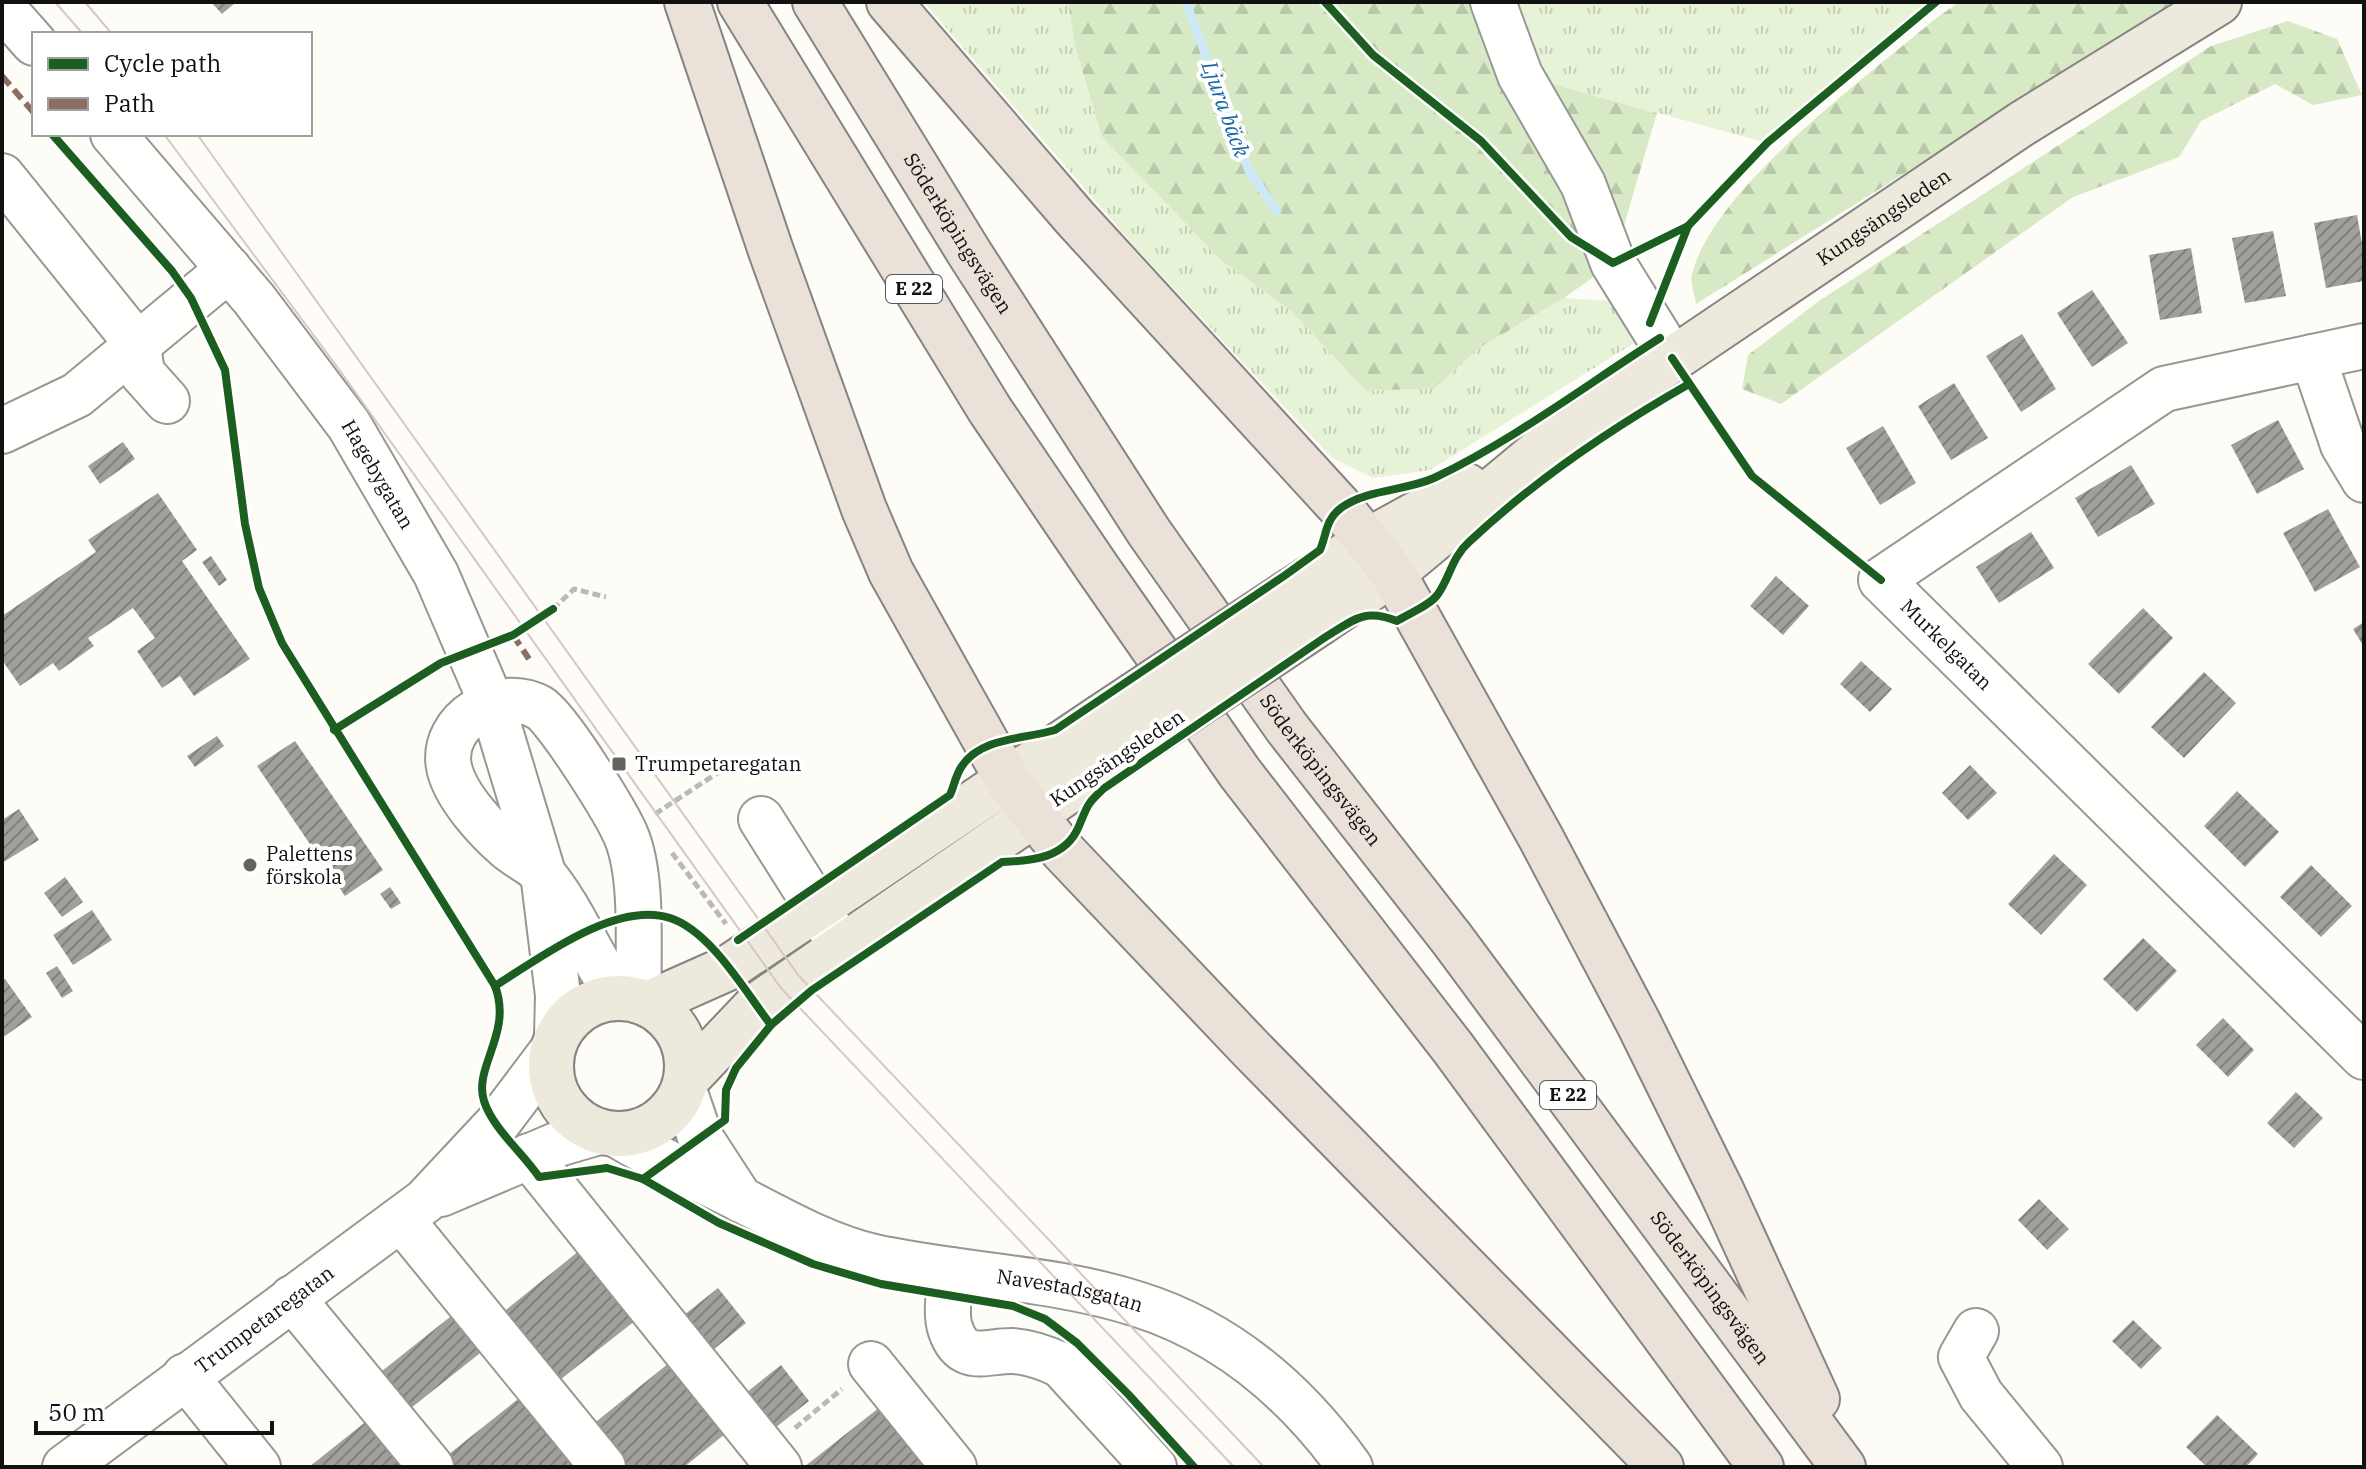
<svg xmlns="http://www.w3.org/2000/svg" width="2366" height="1469" font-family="'IBM Plex Serif',serif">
  <defs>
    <pattern id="grass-tufts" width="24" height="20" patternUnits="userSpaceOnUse" patternTransform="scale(2)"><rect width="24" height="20" fill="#e7f3d7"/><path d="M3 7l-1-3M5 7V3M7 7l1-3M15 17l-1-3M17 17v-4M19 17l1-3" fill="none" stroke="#c5cfb8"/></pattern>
    <pattern id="forest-firs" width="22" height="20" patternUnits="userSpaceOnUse" patternTransform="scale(2)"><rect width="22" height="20" fill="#d8eac5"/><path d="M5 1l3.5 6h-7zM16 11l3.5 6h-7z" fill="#b8c8a8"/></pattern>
    <pattern id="building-hatch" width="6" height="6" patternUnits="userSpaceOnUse" patternTransform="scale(2)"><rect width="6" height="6" fill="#a19f9c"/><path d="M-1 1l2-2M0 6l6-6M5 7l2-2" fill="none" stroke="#82807e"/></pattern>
  </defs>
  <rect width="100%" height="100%" fill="#fdfcf7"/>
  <!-- grass -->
  <g fill="url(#grass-tufts)">
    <path d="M924 2H1068L1075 46 1102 137 1222 261 1290 310 1366 391 1435 388 1479 348 1564 298 1611 301 1639 340 1430 470 1373 478 1332 458 1135 247Z"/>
    <path d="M1493 2H1936L1767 143 1520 75Z"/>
  </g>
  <!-- forest -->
  <g fill="url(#forest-firs)">
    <path d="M1068 2H1493L1520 75 1657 113 1613 263 1564 298 1479 348 1435 388 1366 391 1290 310 1222 261 1102 137 1075 46Z"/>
    <path d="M1959 2H2178L1696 304C1695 296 1690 283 1692 274 1714 188 1867 77 1935 19Z"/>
    <path d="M2288 21 2337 39 2362 95 2313 105 2275 84 2201 121 2179 157 2073 197 1781 404 1742 389 1748 355 1819 301 2211 46Z"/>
  </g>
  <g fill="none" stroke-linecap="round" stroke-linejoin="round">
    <!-- stream -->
    <path stroke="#cde8f7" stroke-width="9" d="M1186 2 1249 171 1277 211"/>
  </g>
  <!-- building -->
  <g fill="url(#building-hatch)">
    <path d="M211 2H236L222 14Z"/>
    <path d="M2357 215 2364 255V281L2326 288 2314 223Z"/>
    <path d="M2273 231 2286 296 2245 303 2232 238Z"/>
    <path d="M2191 248 2202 313 2160 320 2149 255Z"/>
    <path d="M2092 290 2128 343 2092 367 2057 313Z"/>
    <path d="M2022 334 2056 389 2021 412 1986 356Z"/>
    <path d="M1954 383 1988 438 1951 460 1918 406Z"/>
    <path d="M2278 420 2304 469 2257 494 2231 445Z"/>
    <path d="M1883 426 1916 483 1880 505 1846 448Z"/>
    <path d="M123 442 135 459 100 484 88 466Z"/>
    <path d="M2131 465 2155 504 2098 537 2075 498Z"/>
    <path d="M158 493 197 550 182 561 250 659 194 696 180 676 162 688 137 651 155 638 133 608 88 638 94 646 59 671 53 663 20 686 2 660V616L96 552 88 540Z"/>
    <path d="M2328 509 2360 567 2315 592 2283 533Z"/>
    <path d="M2031 532 2054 568 1999 603 1976 567Z"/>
    <path d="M211 556 227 580 219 586 202 562Z"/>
    <path d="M1776 576 1809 606 1783 635 1750 606Z"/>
    <path d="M2143 608 2173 638 2119 694 2088 664Z"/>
    <path d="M2364 622V647L2353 629Z"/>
    <path d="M1861 661 1892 689 1870 712 1840 684Z"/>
    <path d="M2204 672 2236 703 2184 758 2151 727Z"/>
    <path d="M217 736 224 746 195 767 187 756Z"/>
    <path d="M295 741 383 870 345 896 257 766Z"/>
    <path d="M1970 765 1997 793 1968 820 1942 793Z"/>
    <path d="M2237 791 2279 832 2245 867 2204 826Z"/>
    <path d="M19 809 39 840 2 863V820Z"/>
    <path d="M2054 854 2087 885 2041 935 2008 904Z"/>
    <path d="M2311 865 2352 906 2321 937 2280 897Z"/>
    <path d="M65 877 83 902 62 917 44 893Z"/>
    <path d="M390 887 401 903 391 909 380 894Z"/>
    <path d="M92 910 112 940 73 965 53 935Z"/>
    <path d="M2143 938 2177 971 2137 1012 2103 979Z"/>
    <path d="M57 966 73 991 62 998 46 973Z"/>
    <path d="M5 979 32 1017 2 1038V981Z"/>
    <path d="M2223 1018 2254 1050 2228 1077 2196 1045Z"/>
    <path d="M2296 1092 2323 1118 2294 1148 2267 1123Z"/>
    <path d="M2039 1199 2069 1229 2047 1250 2018 1220Z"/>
    <path d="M585 1246 641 1316 551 1387 496 1318Z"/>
    <path d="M718 1288 746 1323 702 1359 674 1323Z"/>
    <path d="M460 1309 489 1346 401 1416 372 1379Z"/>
    <path d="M2133 1320 2162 1348 2141 1369 2112 1341Z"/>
    <path d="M674 1359 730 1430 684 1467H617L587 1429Z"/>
    <path d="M781 1365 809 1401 765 1436 737 1400Z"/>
    <path d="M527 1392 580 1467H443L439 1462Z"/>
    <path d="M885 1403 936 1467H804Z"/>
    <path d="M2217 1415 2258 1454 2246 1467H2207L2186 1447Z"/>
    <path d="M373 1416 414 1467H309Z"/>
  </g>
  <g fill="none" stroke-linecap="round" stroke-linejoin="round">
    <defs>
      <g id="minor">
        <path d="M1493 2 1520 75 1583 184 1613 263 1672 358"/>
        <path d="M2 7 34 43"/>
        <path id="s1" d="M113 134 254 299 349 425 436 574 492 704 543 873 558 995 557 1036"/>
        <path d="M2 176 138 345 142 373 167 401"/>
        <path id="s2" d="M2364 346 2164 389 1881 580 2364 1057"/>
        <path d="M2313 357 2343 445 2364 480"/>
        <path d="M2 431 77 395 229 269"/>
        <path d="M761 819 838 941"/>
        <path d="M619 997C591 959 573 909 543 874 534 864 520 858 509 849 487 830 455 796 449 767 440 720 501 685 540 708 558 719 618 815 627 838 644 882 637 953 639 1001"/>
        <path d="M684 1090 700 1137 741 1200"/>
        <path id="s3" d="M617 1135C659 1160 702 1180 746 1202 786 1223 830 1247 874 1257 961 1276 1053 1277 1137 1304 1227 1332 1296 1392 1350 1467"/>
        <path d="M529 1156 779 1467"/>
        <path d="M441 1194 561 1143 599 1132"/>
        <path d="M401 1219 603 1467"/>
        <path d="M951 1270C950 1287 945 1312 950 1328 962 1366 987 1350 1013 1351 1030 1352 1046 1358 1061 1365L1154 1467"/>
        <path d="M292 1298 431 1467"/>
        <path d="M1976 1331 1961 1357 1981 1395 2040 1467"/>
        <path d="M871 1364 954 1467"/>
        <path d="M185 1376 258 1467"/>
        <path id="s4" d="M65 1467 425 1201 497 1124 552 1051"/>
      </g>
      <g id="major">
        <path d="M1294 589 1369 540 1467 486"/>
        <path id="s5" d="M1321 622 1393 573 1553 440 2023 123 2219 2"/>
        <circle cx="619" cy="1066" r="68"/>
        <path d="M647 1004 728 968 1101 717"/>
        <path d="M686 1080 756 1006 1125 752"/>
      </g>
      <g id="highway">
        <path d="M687 2 771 251 864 509 891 572 1008 781 1062 850 1251 1049 1661 1467"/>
        <path d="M740 2 990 410 1098 569 1240 773 1453 1048 1761 1467"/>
        <path id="s6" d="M815 2 970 254 1149 532 1287 728 1452 939 1843 1467"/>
        <path d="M889 2 1075 218 1341 508 1393 573 1541 838 1639 1024 1722 1192 1817 1399"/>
      </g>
    </defs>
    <!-- minor casing -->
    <use href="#minor" stroke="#979795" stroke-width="48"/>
    <!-- major casing -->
    <use href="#major" stroke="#858482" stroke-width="48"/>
    <!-- highway casing -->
    <use href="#highway" stroke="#858482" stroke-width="48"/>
    <!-- path -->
    <g stroke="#b9b9b8" stroke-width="5" stroke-dasharray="8 4" stroke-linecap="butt">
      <path d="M553 609 574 589 606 597"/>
      <path d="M655 814 725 768"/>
      <path d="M672 853 726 924"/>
      <path d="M795 1428 842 1389"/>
    </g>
    <!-- minor -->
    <use href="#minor" stroke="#fffffe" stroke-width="44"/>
    <!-- major -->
    <use href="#major" stroke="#ede9dc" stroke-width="44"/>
    <!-- highway -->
    <use href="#highway" stroke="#eae1d8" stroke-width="44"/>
    <!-- tram -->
    <g stroke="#d9c6c7" stroke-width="2">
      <path d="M55 2 83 34"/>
      <path d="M85 2 112 34"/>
      <path d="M164 134 338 368 781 988 1234 1467"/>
      <path d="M197 134 799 976 1264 1467"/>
    </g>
    <defs>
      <g id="major-bridge">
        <path d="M1101 717 1294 589"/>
        <path d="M1125 752 1321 622"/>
      </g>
    </defs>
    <!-- major-bridge casing -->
    <use href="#major-bridge" stroke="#858482" stroke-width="48" stroke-linecap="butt"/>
    <!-- major-bridge -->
    <use href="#major-bridge" stroke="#ede9dc" stroke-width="44"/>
    <!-- quiet -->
    <g stroke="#8d6e63" stroke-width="6" stroke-dasharray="12 6" stroke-linecap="butt">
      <path d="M2 76 34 113"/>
      <path d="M513 635 529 659"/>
    </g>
    <defs>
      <g id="cycleway">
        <path d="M1325 2 1373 55 1481 141 1571 237 1613 263 1688 226"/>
        <path d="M52 134 172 271 191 298 225 370 245 524 259 588 282 643 495 986C513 1033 473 1067 484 1101 493 1129 523 1153 539 1177L607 1168 643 1179 719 1223 813 1264 881 1284 1013 1306 1045 1319 1077 1343 1128 1394 1194 1467"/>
        <path d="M1650 323 1688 226 1767 143 1936 2"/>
        <path d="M1672 358 1752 476 1881 580"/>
        <path d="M334 730 441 663 513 635 553 609"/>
        <path d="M738 940 950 795C954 786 956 774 962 766 981 737 1026 739 1055 730L1284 576 1320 550C1327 534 1325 520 1341 508 1367 489 1405 491 1434 478 1514 440 1586 385 1660 338"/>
        <path d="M495 986C538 959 616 900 670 918 711 931 746 993 771 1025"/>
        <path d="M643 1179 725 1120 726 1090 736 1068 771 1025 812 990 1002 862C1032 861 1066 858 1079 826 1088 805 1086 805 1103 789L1324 638C1354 620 1363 608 1397 621 1408 614 1431 605 1438 594 1450 577 1452 557 1469 542 1534 481 1612 428 1689 384"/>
      </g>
    </defs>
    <!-- cycleway casing -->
    <use href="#cycleway" stroke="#fff" stroke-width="13"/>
    <!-- cycleway -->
    <use href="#cycleway" stroke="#1b5e20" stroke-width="8"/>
  </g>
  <!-- markers -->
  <g fill="#646362" stroke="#fff" stroke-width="3">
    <rect x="611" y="756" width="16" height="16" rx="4"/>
    <circle cx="250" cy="865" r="8"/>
  </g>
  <g text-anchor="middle" stroke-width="8" stroke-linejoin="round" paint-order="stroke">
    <!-- shield labels -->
    <g fill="#fff" stroke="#585858" stroke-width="2">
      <rect x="886" y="275" width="56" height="28" rx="6"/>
      <rect x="1540" y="1081" width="56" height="28" rx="6"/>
    </g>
    <g font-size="18" font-weight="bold" fill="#111">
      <text x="914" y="295">E 22</text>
      <text x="1568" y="1101">E 22</text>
    </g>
    <!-- street labels -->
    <g font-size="20" fill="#111" stroke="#fff">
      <text dy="7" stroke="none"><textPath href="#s5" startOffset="694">Kungsängsleden</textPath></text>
      <text dy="7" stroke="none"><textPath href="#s6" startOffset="272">Söderköpingsvägen</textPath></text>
      <text dy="7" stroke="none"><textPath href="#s1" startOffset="432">Hagebygatan</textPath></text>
      <text dy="7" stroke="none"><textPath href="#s2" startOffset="638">Murkelgatan</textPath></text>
      <text transform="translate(1117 758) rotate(-34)" y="7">Kungsängsleden</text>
      <text dy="7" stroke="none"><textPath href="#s6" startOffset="920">Söderköpingsvägen</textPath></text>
      <text dy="7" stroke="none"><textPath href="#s6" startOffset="1568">Söderköpingsvägen</textPath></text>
      <text dy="7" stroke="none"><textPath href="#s3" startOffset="484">Navestadsgatan</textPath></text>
      <text dy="7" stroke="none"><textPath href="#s4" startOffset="248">Trumpetaregatan</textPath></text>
    </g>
    <!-- poi labels -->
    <g font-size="20" fill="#111" stroke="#fff" text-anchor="start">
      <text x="635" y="771">Trumpetaregatan</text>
      <text x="266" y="861">Palettens<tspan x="266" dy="23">förskola</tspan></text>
    </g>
    <!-- water labels -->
    <g font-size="22" font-style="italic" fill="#1768a6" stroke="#fff">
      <text transform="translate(1226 109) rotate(70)" y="8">Ljura bäck</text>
    </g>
  </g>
  <!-- border -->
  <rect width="2366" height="1469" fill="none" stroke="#111111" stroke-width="8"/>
  <!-- legend -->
  <rect x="32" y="32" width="280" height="104" fill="#ffffff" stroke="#a0a0a0" stroke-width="2"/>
  <rect x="48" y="58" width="40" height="12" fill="#1b5e20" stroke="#a0a0a0" stroke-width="2"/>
  <text x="104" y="72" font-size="24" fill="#111111">Cycle path</text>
  <rect x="48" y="98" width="40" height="12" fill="#8d6e63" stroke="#a0a0a0" stroke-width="2"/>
  <text x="104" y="112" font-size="24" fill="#111111">Path</text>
  <!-- scale -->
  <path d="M36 1421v12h236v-12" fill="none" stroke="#111111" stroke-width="4"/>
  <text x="48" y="1421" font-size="24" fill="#111111" stroke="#ffffff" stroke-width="6" paint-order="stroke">50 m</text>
</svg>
